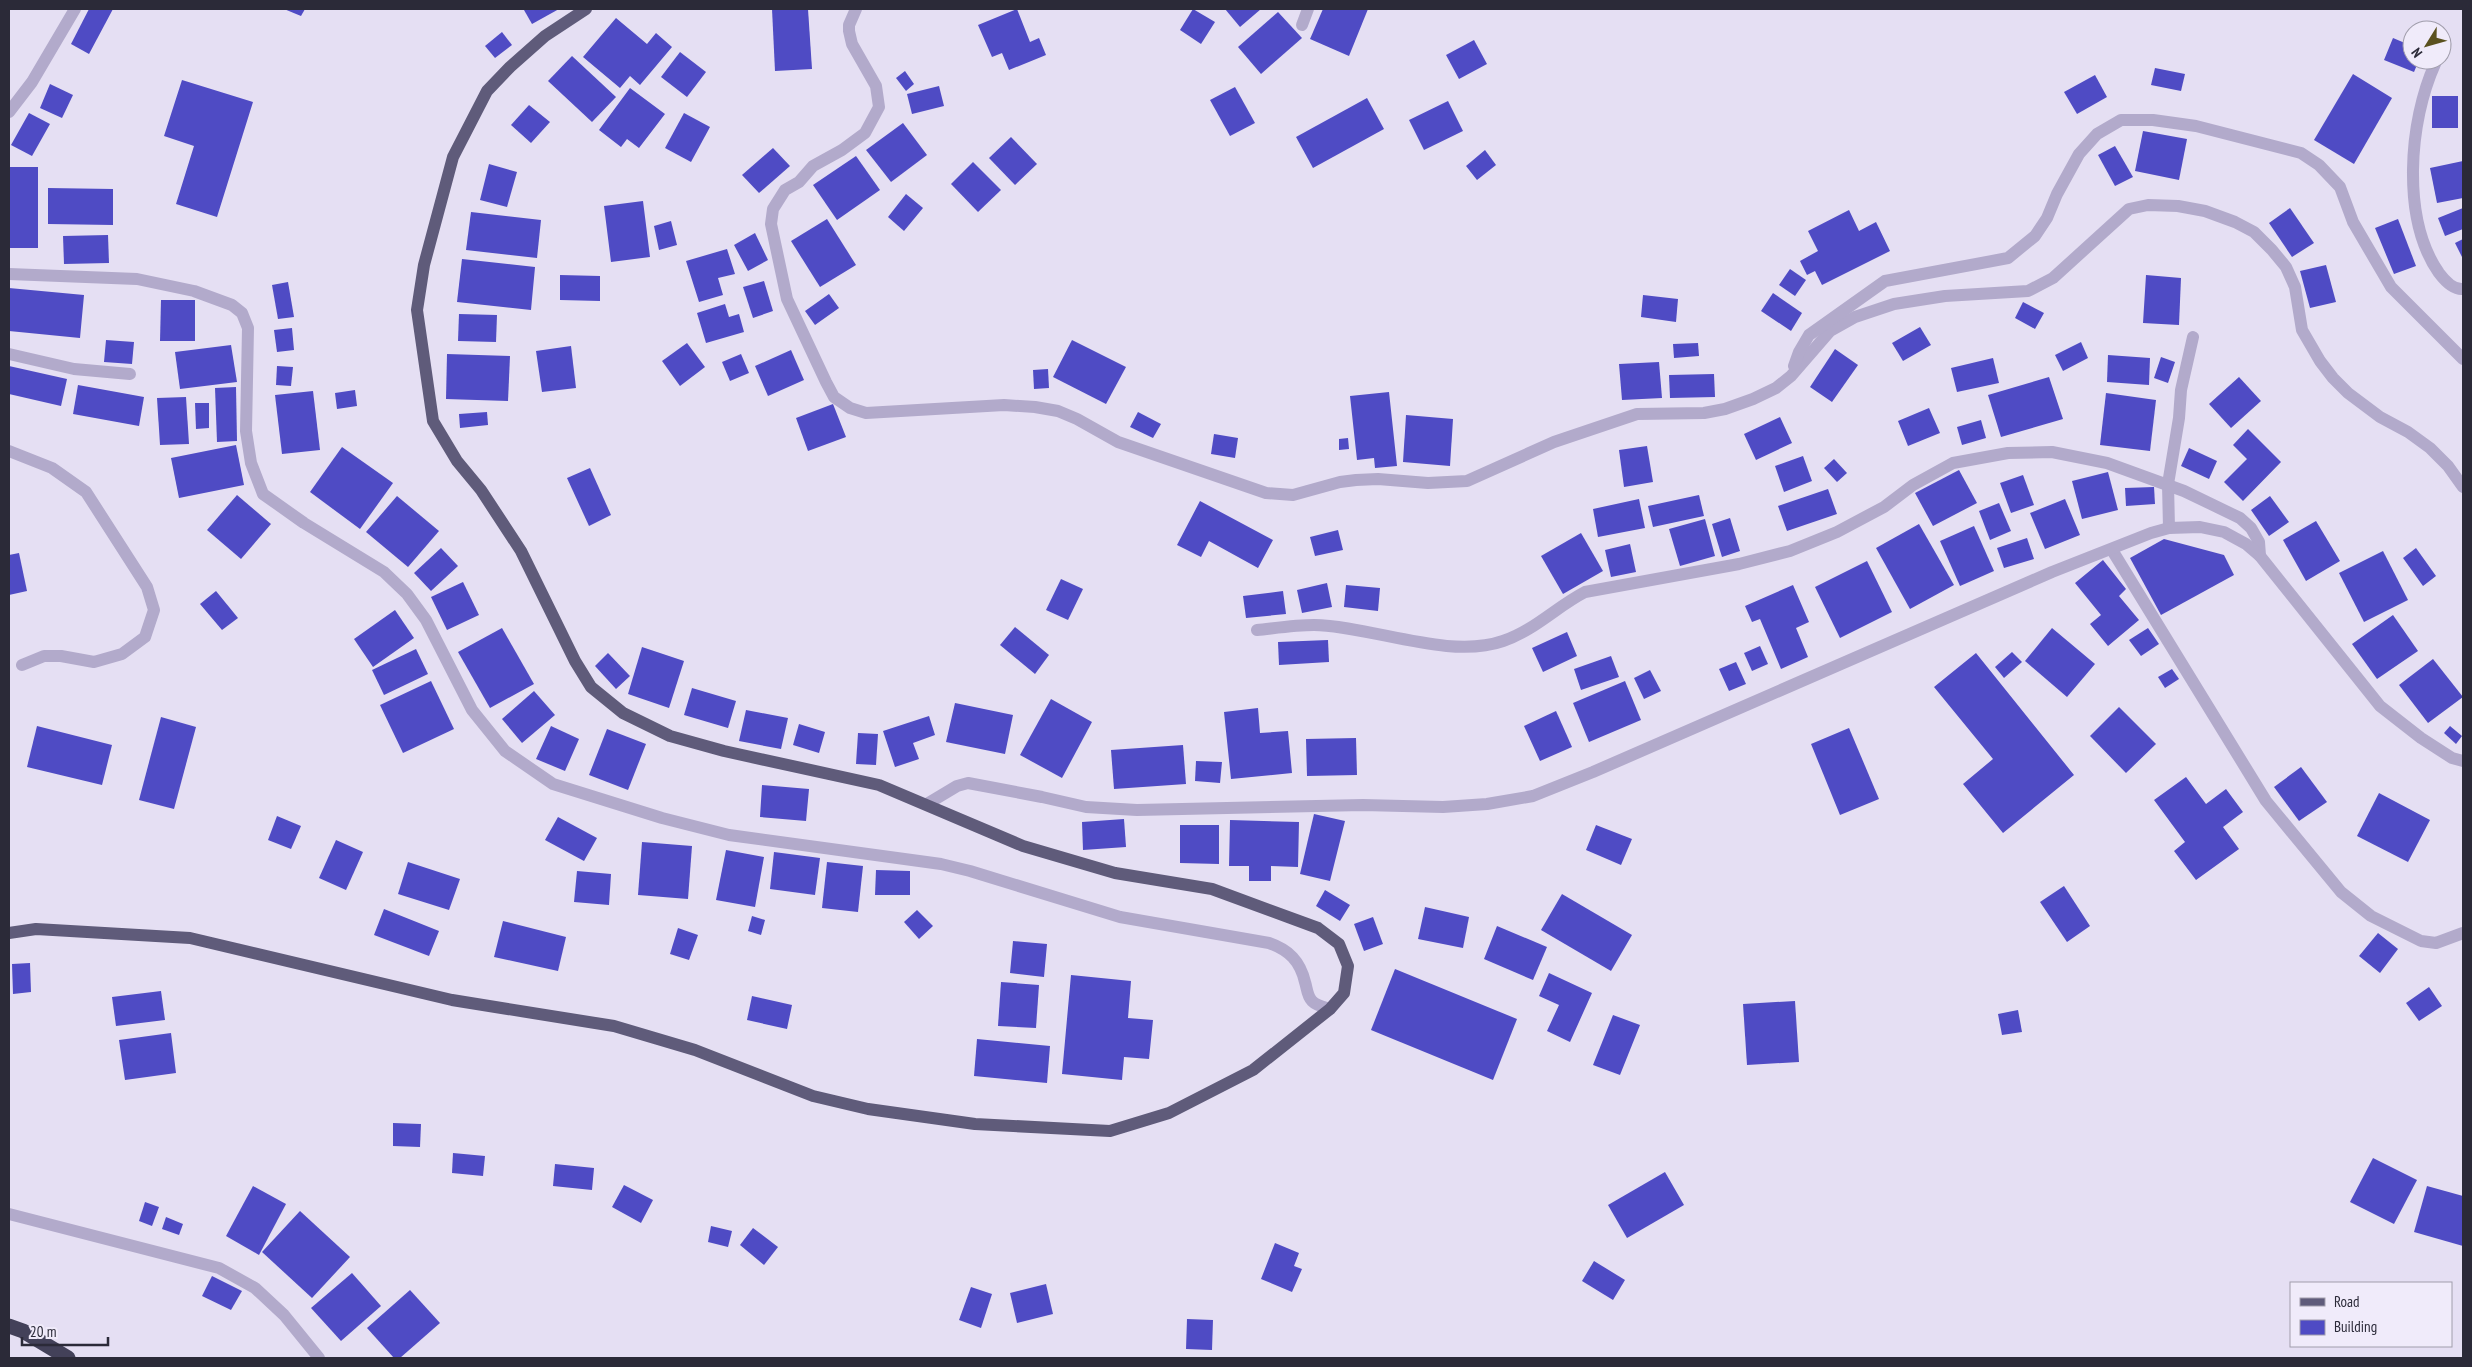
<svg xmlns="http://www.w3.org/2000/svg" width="2472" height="1367" font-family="'PT Sans Narrow',sans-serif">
  <rect width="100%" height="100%" fill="#e5dff3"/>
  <!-- building -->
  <g fill="#4f4bc4">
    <path d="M89 9H113L89 54 71 44Z"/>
    <path d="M284 9H305L301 16Z"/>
    <path d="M526 9H559L532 24 524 10Z"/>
    <path d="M772 9H808L812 69 775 71Z"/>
    <path d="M1017 9 1030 42 1039 38 1046 55 1009 70 1002 53 992 57 978 25Z"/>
    <path d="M1193 9 1215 22 1201 44 1180 30Z"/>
    <path d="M1225 9H1261L1240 27Z"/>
    <path d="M1323 9H1368L1349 56 1310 39Z"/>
    <path d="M1278 12 1302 38 1261 74 1238 47Z"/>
    <path d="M616 18 647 44 656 33 672 47 640 85 630 76 620 88 583 57Z"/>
    <path d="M502 32 512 45 495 58 485 46Z"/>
    <path d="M2393 38 2412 46V60H2419L2414 72 2384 60Z"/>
    <path d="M1474 40 1487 64 1459 79 1446 55Z"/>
    <path d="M680 52 706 72 687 97 661 77Z"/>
    <path d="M572 56 616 97 592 122 548 81Z"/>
    <path d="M2155 68 2185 74 2181 91 2151 85Z"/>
    <path d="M905 71 914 84 906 91 896 78Z"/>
    <path d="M2353 74 2392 98 2354 164 2314 140Z"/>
    <path d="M2095 75 2107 97 2077 114 2064 92Z"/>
    <path d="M182 80 253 102 217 217 176 204 194 146 164 136Z"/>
    <path d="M50 84 73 95 62 118 40 108Z"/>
    <path d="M939 86 944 106 912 114 907 94Z"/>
    <path d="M1235 87 1255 123 1230 136 1210 100Z"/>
    <path d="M630 88 665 114 639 148 627 139 621 147 599 130Z"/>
    <rect x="2432" y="96" width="26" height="32"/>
    <path d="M1367 98 1384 129 1313 168 1296 137Z"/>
    <path d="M1448 101 1463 131 1424 150 1409 120Z"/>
    <path d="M529 105 550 122 531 143 511 125Z"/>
    <path d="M29 113 50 124 32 156 11 145Z"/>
    <path d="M684 113 710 127 691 162 665 148Z"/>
    <path d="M903 123 927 155 891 182 866 150Z"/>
    <path d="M2143 131 2187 139 2179 180 2135 171Z"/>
    <path d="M1011 137 1037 164 1015 185 989 158Z"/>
    <path d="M2115 146 2133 177 2115 186 2098 155Z"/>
    <path d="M773 148 790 166 759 193 742 175Z"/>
    <path d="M1485 150 1496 165 1477 180 1466 166Z"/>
    <path d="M856 156 880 190 837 220 813 185Z"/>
    <path d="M2463 161V198L2437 203 2430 168Z"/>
    <path d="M973 162 1001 190 978 212 951 184Z"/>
    <path d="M489 164 517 172 507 207 480 200Z"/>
    <path d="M10 167H38V248H9Z"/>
    <path d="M48 188 113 189V225L48 224Z"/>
    <path d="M906 194 923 208 904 231 888 217Z"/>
    <path d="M643 201 650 257 611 262 604 206Z"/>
    <path d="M2290 208 2314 243 2292 257 2269 223Z"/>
    <path d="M2463 208V229L2445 236 2438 218Z"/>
    <path d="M1849 210 1859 231 1876 222 1890 251 1822 285 1815 271 1807 275 1800 261 1818 251 1808 231Z"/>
    <path d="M471 212 541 220 537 258 466 250Z"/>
    <path d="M827 219 856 265 820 287 791 241Z"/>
    <path d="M2398 219 2416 266 2394 274 2375 228Z"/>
    <path d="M671 221 677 245 659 250 654 226Z"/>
    <path d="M755 233 768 260 748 271 734 245Z"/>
    <path d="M108 235 109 263 64 264 63 236Z"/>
    <path d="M2463 239V259L2455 243Z"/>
    <path d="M727 249 735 274 718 278 723 295 699 302 686 261Z"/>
    <path d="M462 259 535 267 531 310 457 302Z"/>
    <path d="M2326 265 2336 302 2310 308 2300 271Z"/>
    <path d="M1790 269 1806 280 1795 296 1779 285Z"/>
    <path d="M560 275 600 276V301L560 300Z"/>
    <path d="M2146 275 2181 278 2179 325 2143 323Z"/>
    <path d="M764 281 773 311 753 318 743 287Z"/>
    <path d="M288 282 294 317 278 319 272 285Z"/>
    <path d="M9 288 84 295 80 338 9 331Z"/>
    <path d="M1773 293 1802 313 1791 331 1761 311Z"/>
    <path d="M829 294 839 308 815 325 805 311Z"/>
    <path d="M1643 295 1678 299 1676 322 1641 317Z"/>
    <path d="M161 300H195V341H160Z"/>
    <path d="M2023 302 2044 313 2035 329 2015 318Z"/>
    <path d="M725 304 729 317 739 314 744 332 706 343 697 313Z"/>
    <path d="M459 314 497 315 496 342 458 341Z"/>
    <path d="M1920 327 1931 345 1903 361 1892 343Z"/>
    <path d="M292 328 294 350 277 352 274 330Z"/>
    <path d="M106 340 134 342 132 364 104 362Z"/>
    <path d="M1072 340 1126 367 1106 404 1053 377Z"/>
    <path d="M2081 342 2088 358 2063 371 2055 355Z"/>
    <path d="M687 343 705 367 680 386 662 361Z"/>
    <path d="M1698 343 1699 356 1674 358 1673 344Z"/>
    <path d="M231 345 237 382 180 389 175 352Z"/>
    <path d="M571 346 576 388 542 392 536 351Z"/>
    <path d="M1835 349 1858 365 1832 402 1810 387Z"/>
    <path d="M791 350 804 380 768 396 755 366Z"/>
    <path d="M447 354 510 356 508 401 446 399Z"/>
    <path d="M741 354 749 373 730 381 722 362Z"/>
    <path d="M2108 355 2150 358 2149 385 2107 382Z"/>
    <path d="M2161 357 2175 362 2168 383 2154 378Z"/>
    <path d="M1993 358 1999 383 1957 392 1951 368Z"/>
    <path d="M1659 362 1662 398 1622 400 1619 364Z"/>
    <path d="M9 366 67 379 61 406 9 394Z"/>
    <path d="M277 366 293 367 291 386 276 385Z"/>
    <path d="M1048 369 1049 388 1034 389 1033 370Z"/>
    <path d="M1714 374 1715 397 1670 398 1669 375Z"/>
    <path d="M2049 377 2063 419 2001 437 1988 395Z"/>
    <path d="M2239 377 2261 401 2231 428 2209 404Z"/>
    <path d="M78 385 144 397 139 426 73 414Z"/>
    <path d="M236 387 237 441 217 442 215 388Z"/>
    <path d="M355 390 357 406 337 409 335 393Z"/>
    <path d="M313 391 320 450 282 454 275 395Z"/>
    <path d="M1389 392 1397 466 1375 468 1374 458 1357 460 1350 396Z"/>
    <path d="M2106 393 2156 400 2150 451 2100 445Z"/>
    <path d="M186 397 189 444 160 445 157 398Z"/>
    <path d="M195 403H209V428L196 429Z"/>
    <path d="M833 404 846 437 808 451 796 418Z"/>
    <path d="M1929 408 1940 433 1908 446 1898 421Z"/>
    <path d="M487 412 488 425 460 428 459 414Z"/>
    <path d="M1138 412 1161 424 1153 438 1130 427Z"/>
    <path d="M1406 415 1453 419 1450 466 1403 462Z"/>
    <path d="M1780 417 1792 443 1756 460 1744 434Z"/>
    <path d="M1981 420 1986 438 1962 445 1957 427Z"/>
    <path d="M2248 429 2281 462 2243 501 2224 482 2247 459 2233 445Z"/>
    <path d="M1214 434 1238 438 1235 458 1211 454Z"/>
    <path d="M1348 438 1349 449 1339 450V439Z"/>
    <path d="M236 445 244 485 179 498 171 458Z"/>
    <path d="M1647 446 1653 482 1624 487 1619 450Z"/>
    <path d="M342 447 393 483 360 529 310 492Z"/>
    <path d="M2189 448 2217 461 2209 479 2181 466Z"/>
    <path d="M1803 456 1812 481 1784 492 1775 466Z"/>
    <path d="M1834 459 1847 473 1837 482 1824 468Z"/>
    <path d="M590 468 611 515 589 526 567 478Z"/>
    <path d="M1959 470 1977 503 1933 526 1915 493Z"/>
    <path d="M2108 472 2118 510 2082 519 2072 481Z"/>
    <path d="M2023 475 2034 505 2011 513 2000 483Z"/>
    <path d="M2154 487 2155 504 2126 506 2125 488Z"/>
    <path d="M1828 489 1837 514 1787 531 1778 506Z"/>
    <path d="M237 495 271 524 241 559 207 530Z"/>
    <path d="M1699 495 1704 516 1653 527 1648 506Z"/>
    <path d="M397 496 439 531 408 567 366 532Z"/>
    <path d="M2270 496 2289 522 2269 536 2251 510Z"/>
    <path d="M1639 499 1645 528 1598 537 1593 509Z"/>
    <path d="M2065 499 2080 535 2045 549 2030 513Z"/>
    <path d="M1200 501 1273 540 1258 568 1209 541 1201 557 1177 545Z"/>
    <path d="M1999 503 2011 531 1990 540 1979 511Z"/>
    <path d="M1730 518 1740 551 1722 557 1712 524Z"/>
    <path d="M1705 519 1715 556 1680 566 1669 529Z"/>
    <path d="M2316 521 2340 561 2306 581 2283 540Z"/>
    <path d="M1919 524 1954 585 1910 609 1876 548Z"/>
    <path d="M1974 526 1994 571 1960 586 1940 541Z"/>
    <path d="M1338 530 1343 550 1315 556 1310 537Z"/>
    <path d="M1581 533 1603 571 1563 594 1541 556Z"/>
    <path d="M2027 538 2034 559 2004 568 1997 548Z"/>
    <path d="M2164 539 2224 555 2234 575 2161 615 2130 558Z"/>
    <path d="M1630 544 1636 572 1611 577 1605 550Z"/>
    <path d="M441 548 458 566 431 591 414 573Z"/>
    <path d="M2416 548 2436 576 2423 586 2403 558Z"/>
    <path d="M2383 551 2408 600 2364 622 2339 573Z"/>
    <path d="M19 553 27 591 9 595V555Z"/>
    <path d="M2103 560 2126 589 2119 596 2139 620 2108 646 2090 624 2101 615 2075 583Z"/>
    <path d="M1867 561 1892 612 1840 638 1815 587Z"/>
    <path d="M1061 579 1083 589 1068 620 1046 610Z"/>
    <path d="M463 582 479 615 447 630 431 597Z"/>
    <path d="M1327 583 1332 607 1302 613 1297 590Z"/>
    <path d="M1346 585 1380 588 1378 611 1344 607Z"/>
    <path d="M1793 585 1809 622 1796 628 1808 657 1781 669 1760 619 1752 622 1745 606Z"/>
    <path d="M216 591 238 618 222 630 200 604Z"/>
    <path d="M1283 591 1286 614 1246 618 1243 596Z"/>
    <path d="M395 610 414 638 373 667 354 639Z"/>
    <path d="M2393 615 2418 651 2377 679 2352 644Z"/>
    <path d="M1015 627 1049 655 1035 674 1000 645Z"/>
    <path d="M502 628 534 684 490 708 458 652Z"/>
    <path d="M2052 628 2095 664 2067 697 2025 661Z"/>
    <path d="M2148 628 2159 644 2141 656 2129 640Z"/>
    <path d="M1567 632 1577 656 1543 672 1532 648Z"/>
    <path d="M1328 640 1329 662 1279 665 1278 642Z"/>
    <path d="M1760 646 1768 664 1752 671 1744 653Z"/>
    <path d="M642 647 684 661 669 708 628 694Z"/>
    <path d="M416 649 428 674 384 695 372 670Z"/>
    <path d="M2012 652 2022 662 2004 678 1995 667Z"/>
    <path d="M608 653 630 676 616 689 595 666Z"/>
    <path d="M1976 653 2074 775 2003 833 1963 784 1993 759 1934 687Z"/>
    <path d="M1611 656 1619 677 1581 690 1574 669Z"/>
    <path d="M2433 659 2463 697 2428 723 2399 685Z"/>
    <path d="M1736 662 1746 684 1729 691 1719 669Z"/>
    <path d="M2172 669 2179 679 2165 688 2158 677Z"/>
    <path d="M1650 670 1661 691 1644 699 1634 678Z"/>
    <path d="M431 681 454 729 403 753 380 705Z"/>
    <path d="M1625 681 1641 720 1589 742 1573 703Z"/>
    <path d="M692 688 736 701 728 728 684 715Z"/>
    <path d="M534 691 555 715 522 743 502 719Z"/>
    <path d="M1051 699 1092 722 1062 778 1020 755Z"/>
    <path d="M955 703 1013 715 1005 754 946 742Z"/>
    <path d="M2119 707 2156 744 2126 773 2090 736Z"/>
    <path d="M1258 708 1260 733 1288 731 1292 773 1231 779 1224 712Z"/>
    <path d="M746 710 788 718 781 749 739 741Z"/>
    <path d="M1556 711 1572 747 1540 761 1524 726Z"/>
    <path d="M929 716 935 735 913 743 919 759 895 767 883 731Z"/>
    <path d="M161 717 196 727 174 809 139 800Z"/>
    <path d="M799 724 825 732 819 753 793 745Z"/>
    <path d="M37 726 112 745 102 785 27 767Z"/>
    <path d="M551 726 579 739 565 771 536 759Z"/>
    <path d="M2450 726 2462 736 2456 744 2444 733Z"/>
    <path d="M1849 728 1879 799 1840 815 1811 744Z"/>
    <path d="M607 729 646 744 628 790 589 775Z"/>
    <path d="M858 733 878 734 876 765 856 764Z"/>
    <path d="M1356 738 1357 775 1307 776 1306 739Z"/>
    <path d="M1183 745 1186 784 1114 789 1111 750Z"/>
    <path d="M1196 761 1222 762 1220 783 1195 781Z"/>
    <path d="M2301 767 2327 802 2299 821 2274 787Z"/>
    <path d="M2186 777 2206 804 2226 789 2243 812 2223 827 2239 849 2196 880 2174 851 2185 842 2154 800Z"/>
    <path d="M762 785 809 789 806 821 760 817Z"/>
    <path d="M2379 793 2430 820 2408 862 2357 836Z"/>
    <path d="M1314 814 1345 821 1330 881 1300 874Z"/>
    <path d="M277 816 301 826 291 849 268 840Z"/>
    <path d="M558 817 597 838 584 861 545 840Z"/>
    <path d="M1124 819 1126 847 1083 850 1082 822Z"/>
    <path d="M1230 820 1299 822 1298 867 1271 866V881H1249V866H1229Z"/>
    <path d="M1180 825H1219V864L1180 863Z"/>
    <path d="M1596 825 1632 839 1621 865 1586 850Z"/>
    <path d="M336 840 363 852 346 890 319 878Z"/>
    <path d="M642 842 692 846 688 899 638 895Z"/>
    <path d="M726 850 764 857 755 907 716 900Z"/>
    <path d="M774 852 820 858 815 895 770 889Z"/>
    <path d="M408 862 460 879 449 910 398 894Z"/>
    <path d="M827 862 863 866 858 912 822 908Z"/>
    <path d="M876 870 910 871V895H875Z"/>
    <path d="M577 871 611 874 609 905 574 902Z"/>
    <path d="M2064 886 2090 926 2067 942 2040 902Z"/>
    <path d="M1325 890 1350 905 1340 921 1316 906Z"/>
    <path d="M1562 894 1632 935 1611 971 1541 930Z"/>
    <path d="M1425 907 1469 917 1463 948 1418 939Z"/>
    <path d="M384 909 439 931 429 956 374 935Z"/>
    <path d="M917 910 933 926 919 939 904 922Z"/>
    <path d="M752 916 765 920 761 935 748 931Z"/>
    <path d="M1373 917 1383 944 1364 951 1354 924Z"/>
    <path d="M503 921 566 937 558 971 494 957Z"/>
    <path d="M1497 926 1547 947 1533 980 1484 959Z"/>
    <path d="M678 928 698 935 689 960 670 954Z"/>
    <path d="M2378 933 2398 949 2380 973 2359 956Z"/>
    <path d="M1013 941 1047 944 1044 977 1010 973Z"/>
    <path d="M30 963 31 992 13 994 12 964Z"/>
    <path d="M1395 969 1517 1019 1493 1080 1371 1030Z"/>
    <path d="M1549 973 1592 993 1570 1042 1547 1031 1559 1005 1539 996Z"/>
    <path d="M1071 975 1131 981 1128 1018 1153 1020 1149 1059 1124 1057 1122 1080 1062 1074Z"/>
    <path d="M1001 982 1039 985 1036 1028 998 1026Z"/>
    <path d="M2429 987 2442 1006 2419 1021 2406 1003Z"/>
    <path d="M161 991 165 1020 116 1026 112 997Z"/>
    <path d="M752 996 792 1005 787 1029 747 1020Z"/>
    <path d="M1795 1001 1799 1062 1747 1065 1743 1004Z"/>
    <path d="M2018 1010 2022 1032 2002 1035 1998 1014Z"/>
    <path d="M1613 1015 1640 1025 1620 1075 1593 1065Z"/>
    <path d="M171 1033 176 1073 125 1080 119 1040Z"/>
    <path d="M977 1039 1050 1046 1047 1083 974 1076Z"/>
    <path d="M393 1123 421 1124 420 1147 393 1146Z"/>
    <path d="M453 1153 485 1156 483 1176 452 1173Z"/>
    <path d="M2373 1158 2417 1180 2394 1224 2350 1202Z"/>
    <path d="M555 1164 594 1168 592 1190 553 1186Z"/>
    <path d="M1665 1172 1684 1205 1627 1238 1608 1205Z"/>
    <path d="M624 1185 653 1200 641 1223 612 1207Z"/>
    <path d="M253 1186 286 1204 259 1255 226 1236Z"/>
    <path d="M2427 1186 2463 1196V1246L2414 1232Z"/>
    <path d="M145 1202 159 1207 152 1226 139 1221Z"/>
    <path d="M300 1211 350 1257 312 1298 262 1252Z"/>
    <path d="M166 1217 183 1224 179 1235 162 1229Z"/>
    <path d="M711 1226 732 1231 728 1247 708 1242Z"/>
    <path d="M753 1228 778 1247 764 1265 740 1245Z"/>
    <path d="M1275 1243 1299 1253 1294 1266 1302 1269 1292 1292 1261 1279Z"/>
    <path d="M1594 1261 1625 1280 1613 1300 1582 1281Z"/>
    <path d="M352 1273 381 1306 341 1341 311 1308Z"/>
    <path d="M212 1276 242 1291 231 1310 202 1296Z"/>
    <path d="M1046 1284 1053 1314 1017 1323 1010 1293Z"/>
    <path d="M971 1287 992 1294 981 1328 959 1320Z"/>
    <path d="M410 1290 440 1323 400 1358H394L367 1328Z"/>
    <path d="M1187 1319 1213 1320 1212 1350 1186 1349Z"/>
  </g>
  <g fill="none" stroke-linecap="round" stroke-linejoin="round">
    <!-- minor -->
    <g stroke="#b2aacb" stroke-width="12">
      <path d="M856 9 849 25V31L852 44 876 86 879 107 865 133 842 150 813 166 799 182 785 190 773 209 771 224 787 299 826 382 834 397 850 408 866 413 1004 405 1035 407 1058 411 1077 419 1118 442 1266 493 1293 495 1340 482 1356 480 1378 479 1428 483 1467 481 1554 442 1637 414 1704 413 1725 409 1753 399 1776 388 1791 376 1830 331 1855 317 1894 304 1945 296 2028 291 2053 278 2129 209 2148 205 2178 206 2205 211 2235 222 2254 232 2272 250 2286 267 2295 287 2302 330 2320 361 2333 378 2348 393 2380 417 2408 432 2430 448 2448 466 2463 487"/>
      <path d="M1302 25 1308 9"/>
      <path d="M2435 64C2409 121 2401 219 2439 273 2445 281 2453 290 2463 289"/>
      <path d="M9 112 32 82 75 9"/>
      <path d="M9 274 137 279 194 291 232 305 242 313 248 328 246 431 251 463 263 494 304 523 384 572 407 594 426 620 472 710 505 751 553 784 662 818 729 835 941 864 970 871 1120 917 1269 943C1289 950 1300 961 1305 982 1307 988 1307 996 1312 1001 1317 1006 1324 1007 1330 1009"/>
      <path d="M9 354 74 369 130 374"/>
      <path d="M1794 366 1799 352 1809 335 1885 281 2008 258 2035 236 2047 218 2057 194 2079 154 2097 134 2121 120H2153L2196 126 2301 153 2319 165 2340 187 2353 222 2391 287 2463 359"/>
      <path d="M9 451 52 468 86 492 147 587 154 610 145 637 122 654 94 662 61 656H44L22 665"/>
      <path d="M2169 528 2168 484 2179 418 2181 390 2193 337"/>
      <path d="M2112 550 2266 801 2341 892 2371 916 2421 941 2436 943 2463 933"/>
      <path d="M1257 630C1276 628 1296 625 1314 625 1371 626 1449 660 1503 641 1535 630 1556 607 1585 592L1739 564 1790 551 1837 532 1884 507 1913 485 1953 463 2008 453 2052 452 2107 463 2184 491 2240 518 2251 528 2259 542 2260 556"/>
      <path d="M927 804 957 786 968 783 1042 797 1086 807 1137 810 1363 805 1443 807 1487 804 1533 796 1593 772 2052 572 2151 533 2169 528 2200 527 2224 532 2246 544 2260 556 2380 706 2421 738 2452 758 2463 761"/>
      <path d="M9 1214 219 1268 255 1288 284 1315 319 1358"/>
    </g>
    <!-- major -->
    <path stroke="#5f5b7a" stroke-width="12" d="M9 933 36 929 190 938 452 1000 614 1026 695 1050 813 1096 868 1109 975 1124 1110 1131 1169 1113 1253 1070 1330 1009 1344 993 1348 966 1339 944 1318 928 1212 889 1115 873 1023 846 879 785 724 751 670 736 623 713 591 687 575 661 521 551 481 490 457 461 433 421 417 310 424 265 453 157 487 91 510 67 545 36 586 9"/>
    <!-- highway -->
    <path stroke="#434159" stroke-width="15" d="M9 1326 23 1331 68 1358"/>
  </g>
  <!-- border -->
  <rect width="2472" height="1367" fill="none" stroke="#2b2a38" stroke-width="20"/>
  <!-- legend -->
  <rect x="2290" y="1282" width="162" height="65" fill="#f0ebfa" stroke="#a19eac"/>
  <rect x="2300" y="1298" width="25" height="8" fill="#5f5b7a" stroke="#a19eac"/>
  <text x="2334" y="1307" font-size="15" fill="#2b2a38">Road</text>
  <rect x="2300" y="1320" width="25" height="15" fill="#4f4bc4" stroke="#a19eac"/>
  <text x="2334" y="1332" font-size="15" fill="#2b2a38">Building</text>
  <!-- north arrow -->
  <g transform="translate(2427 45) rotate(233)"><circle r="24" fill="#f0ebfa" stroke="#a19eac"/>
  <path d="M0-4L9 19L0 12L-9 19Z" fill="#5a511f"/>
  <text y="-8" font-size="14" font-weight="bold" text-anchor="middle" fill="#2b2a38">N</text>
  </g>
  <!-- scale -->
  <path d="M22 1337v8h86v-8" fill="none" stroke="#2b2a38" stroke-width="2.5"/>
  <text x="30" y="1337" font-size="15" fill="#2b2a38" stroke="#f0ebfa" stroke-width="4" paint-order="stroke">20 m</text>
</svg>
